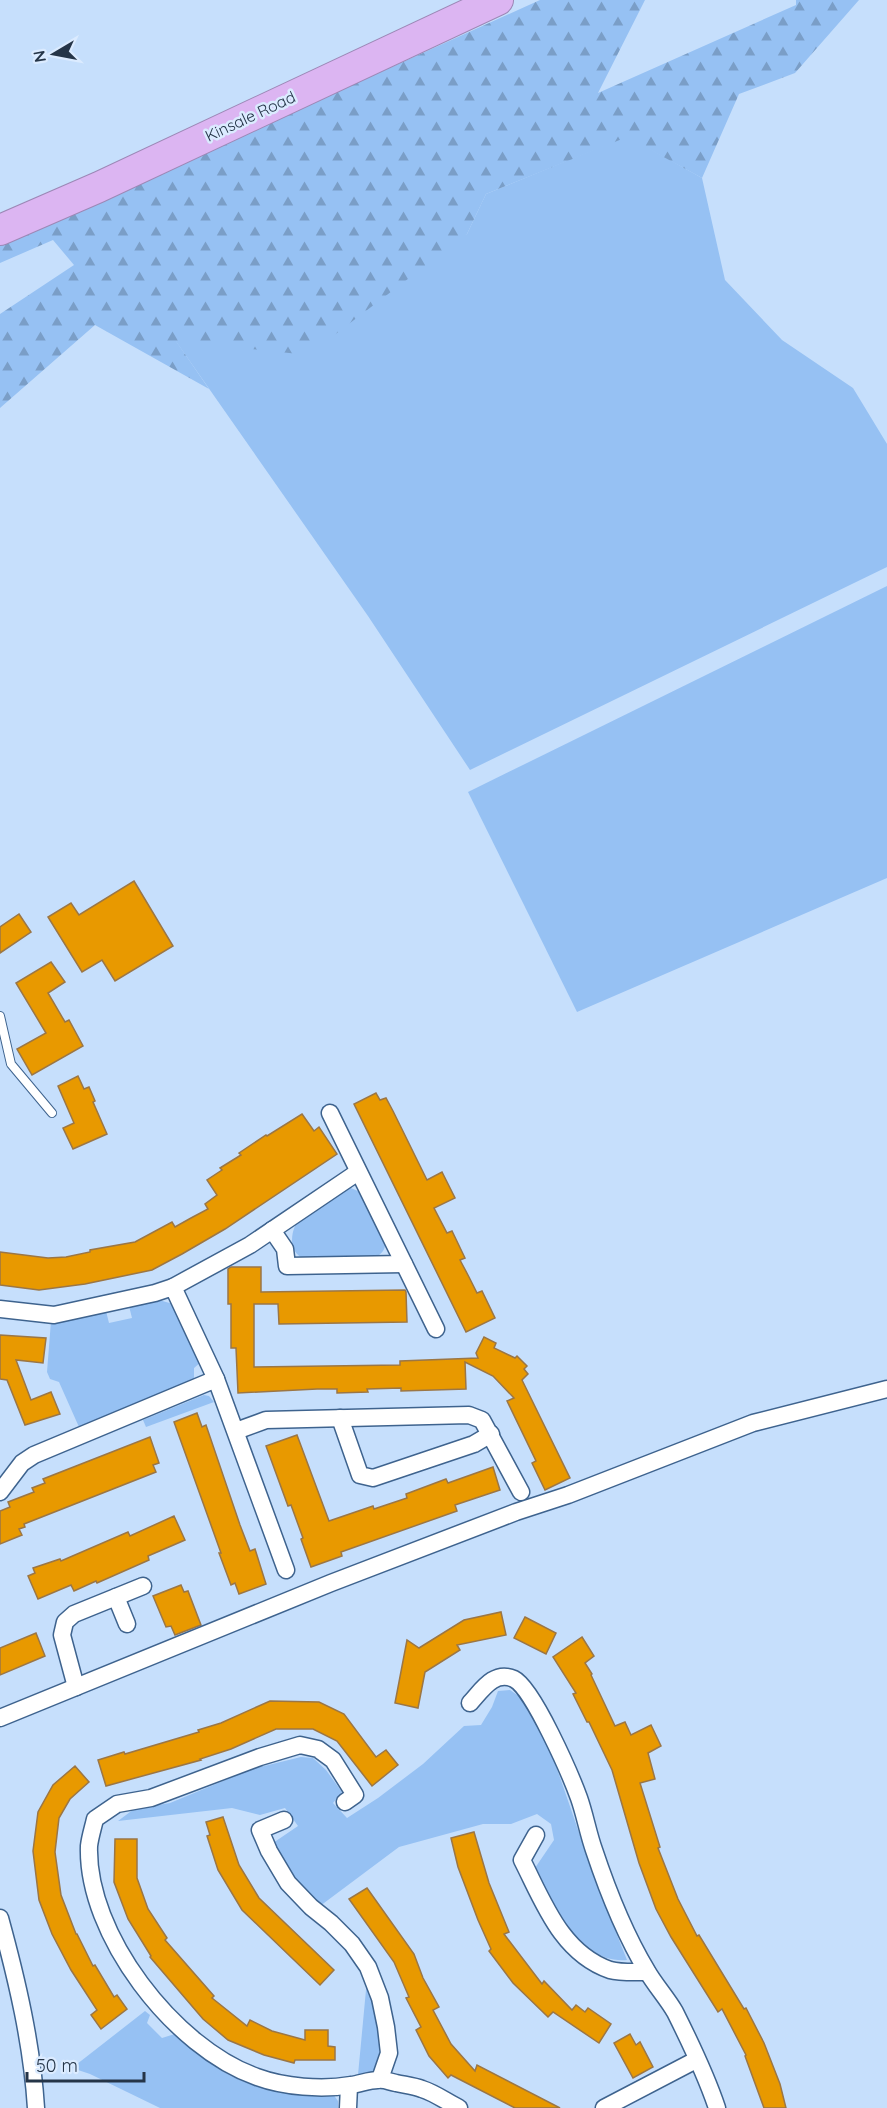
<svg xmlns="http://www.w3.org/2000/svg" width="887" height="2108" font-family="Quicksand,sans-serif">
  <defs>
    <pattern id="forest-firs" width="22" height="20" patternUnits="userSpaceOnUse" patternTransform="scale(1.5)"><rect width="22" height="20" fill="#96c1f3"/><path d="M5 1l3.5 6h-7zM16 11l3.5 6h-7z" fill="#7a9ec7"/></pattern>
  </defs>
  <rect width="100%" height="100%" fill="#c6dffc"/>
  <!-- green -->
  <g fill="#96c1f3">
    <path d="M627 136 702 178 725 280 782 340 853 388 887 444V567L470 770 368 616 175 340 467 234 486 194Z"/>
    <path d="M887 586V878L577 1012 468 792Z"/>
    <path d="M351 1188 360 1192 385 1241C386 1250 382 1253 375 1258L305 1259C288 1253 290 1233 298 1220L345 1189Z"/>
    <path d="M159 1300 173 1304 201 1362 194 1368V1379L79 1427 59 1382 50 1379 47 1372 51 1321 106 1311 109 1323 132 1318 129 1306Z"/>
    <path d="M204 1395 209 1396 214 1402 146 1427 143 1420Z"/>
    <path d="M510 1690 526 1701 554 1760 596 1882 627 1960C578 1964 554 1904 535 1868L554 1840 551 1824 537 1814 511 1824H483L399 1847 320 1906 295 1881 273 1843 298 1826 285 1808 260 1815 232 1808 118 1821 134 1809 170 1803 252 1769 301 1757 313 1758 326 1770 342 1792 333 1803 347 1818 378 1798 423 1764 464 1726 481 1725 492 1707 498 1691Z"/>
    <path d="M369 1958 385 2070 358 2075Z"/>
    <path d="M145 2011 150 2015 147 2023 162 2038 178 2033C187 2042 195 2051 205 2059 244 2091 285 2092 333 2094L338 2101V2108H160L90 2074 72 2068Z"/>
  </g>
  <!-- forest -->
  <path fill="url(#forest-firs)" d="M540 0H645L598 93 796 5V0H859L795 73 739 94 702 178 627 137 486 194 467 234 308 355 176 341 209 389 95 325 0 408V314L74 265 53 240 0 263V244Z"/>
  <!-- building -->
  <g fill="#e89900" stroke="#9b7645" stroke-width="1.5">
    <path d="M134 881 173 946 115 981 102 960 82 972 48 917 71 903 79 915Z"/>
    <path d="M19 914 31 932 0 953V927Z"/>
    <path d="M51 962 65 982 48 993 65 1022 69 1020 83 1046 32 1075 17 1049 46 1033 16 983Z"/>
    <path d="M78 1076 84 1089 89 1087 95 1101 93 1102 107 1134 73 1149 63 1128 74 1123 58 1086Z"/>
    <path d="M376 1093 380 1100 386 1098 393 1111 427 1180 442 1172 455 1198 434 1208 447 1233 452 1231 465 1258 460 1260 469 1277 477 1293 482 1291 495 1318 466 1332 354 1104Z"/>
    <path d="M302 1114 314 1131 319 1127 337 1154 225 1229 182 1254 152 1270 85 1284 39 1290 0 1285V1252L48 1258 66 1257 90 1252V1250L135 1242 172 1222 175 1227 191 1218 208 1209 205 1204 217 1195 207 1180 222 1170 220 1168 241 1155 239 1153 266 1135 267 1136Z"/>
    <path d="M231 1267H261V1292L405 1290 406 1292 407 1322 279 1324 278 1304H254V1367L400 1365V1361L478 1358 476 1353 484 1337 496 1343 494 1348 515 1358 517 1356 527 1366 524 1369 528 1374 522 1380 570 1478 545 1490 532 1463 536 1461 507 1401 514 1398 493 1376 465 1362 466 1389 401 1391V1388L367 1389 368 1392 337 1393V1389H317L238 1393 236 1348H231V1304H228V1269Z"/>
    <path d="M0 1335 46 1338 43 1363 16 1360 31 1400 51 1392 60 1414 25 1425 7 1380 0 1379Z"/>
    <path d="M197 1413 202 1427 206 1425 240 1525 250 1551 255 1549 266 1584 239 1594 235 1583 231 1585 219 1553H221L174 1422Z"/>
    <path d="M297 1435 329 1521 373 1506 374 1509 407 1498 406 1494 446 1479 448 1483 493 1467 500 1490 455 1505 457 1511 341 1552 342 1556 311 1567 301 1539 303 1538 291 1505 288 1506 266 1446Z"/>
    <path d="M150 1437 159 1463 153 1465 156 1472 24 1524 25 1527 19 1529 22 1535 0 1544V1511L10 1507 8 1502 34 1492 32 1488 45 1483 43 1479Z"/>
    <path d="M174 1516 185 1540 148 1556 149 1560 97 1583 96 1581 74 1591 71 1585 38 1599 28 1576 35 1573 33 1568 60 1559 61 1561 128 1532 130 1536Z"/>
    <path d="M181 1585 184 1592 188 1591 201 1625 175 1635 171 1626 166 1627 153 1596Z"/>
    <path d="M501 1612 506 1635 457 1645 460 1650 425 1672 418 1708 395 1703 407 1640 419 1648 464 1620Z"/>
    <path d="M525 1617 556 1633 546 1654 514 1638Z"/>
    <path d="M36 1633 45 1656 0 1675V1648Z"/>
    <path d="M582 1637 594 1656 585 1663 592 1674 591 1675 615 1726 625 1722 631 1735 651 1725 661 1746 648 1753 655 1779 640 1783 660 1847 658 1848 678 1899 697 1936 699 1935 744 2009 746 2008 764 2043 780 2084 786 2108H764L745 2056 746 2055 722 2009 718 2012 671 1937 656 1909 639 1863 612 1770 589 1722H587L573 1694 576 1693 553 1657Z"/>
    <path d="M270 1701 319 1702 344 1714 376 1757 386 1750 398 1765 372 1786 337 1741 313 1729H276L231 1749 200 1759 201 1760 106 1786 98 1760 124 1752 125 1754 199 1732 198 1730 221 1723Z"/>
    <path d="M75 1766 89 1782 70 1799 59 1818 55 1852 61 1895 76 1934H77L93 1966 95 1965 114 1997 117 1995 127 2009 101 2029 91 2015 97 2010 71 1970 52 1934 39 1900 33 1851 38 1812 53 1785Z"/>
    <path d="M223 1817 239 1865 259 1898 334 1970 320 1985 242 1910 218 1870 207 1836 210 1835 206 1822Z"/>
    <path d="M474 1832 489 1883 509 1932 504 1934 542 1984 544 1981 572 2010 576 2005 585 2012 588 2008 611 2024 599 2043 553 2012 548 2017 513 1983 489 1951 491 1949 478 1920 458 1867 451 1838Z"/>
    <path d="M115 1839H137V1878L148 1909 167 1938 165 1940 214 1996 212 1998 247 2026 250 2020 272 2031 305 2040V2030H328V2046L335 2047V2060H295L294 2063 264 2055 228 2040 203 2019 150 1957 151 1956 128 1919 114 1882Z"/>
    <path d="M367 1888 414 1954 423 1978 439 2007 433 2010 451 2044 475 2071 477 2065 560 2108H515L451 2075 448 2078 429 2056 416 2030 421 2027 406 1998 409 1997 394 1962 349 1899Z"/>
    <path d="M630 2034 636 2045 640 2042 653 2067 633 2078 614 2043Z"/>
  </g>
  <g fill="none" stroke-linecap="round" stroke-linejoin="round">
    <defs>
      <path id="lane" d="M0 1016 11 1064 52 1113"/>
      <g id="street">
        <path d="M330 1113 436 1329"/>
        <path d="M272 1230 285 1249 287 1266 404 1264"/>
        <path d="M173 1287 250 1245 358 1172"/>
        <path d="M0 1309 54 1315 155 1293 173 1287 216 1379"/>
        <path d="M340 1418 360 1475 373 1478 474 1444 491 1434"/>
        <path d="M236 1431 266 1420 469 1415 482 1420 521 1492"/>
        <path d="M0 1492 22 1463 34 1455 216 1379 286 1570"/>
        <path d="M116 1597 127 1624"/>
        <path d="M76 1687 62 1635 65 1622 74 1614 143 1586"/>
        <path d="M470 1703C482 1690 494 1670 514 1679 533 1688 571 1776 579 1798 585 1815 588 1833 594 1850 608 1892 624 1933 647 1971 655 1985 667 1998 675 2012 689 2040 707 2078 717 2108"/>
        <path d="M0 1718 331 1583 516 1512 568 1495 753 1423 887 1389"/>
        <path d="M345 1802 355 1795 333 1760 318 1749 300 1745 260 1757 151 1798 117 1804 95 1819C93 1828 90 1837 89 1846 86 1934 174 2048 257 2077 284 2087 322 2090 351 2085 360 2084 369 2080 378 2080 384 2079 390 2082 396 2083 405 2085 414 2086 422 2089 435 2093 447 2102 459 2108"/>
        <path d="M284 1820 260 1830 269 1851 288 1883 311 1907 331 1923 352 1944 368 1967 380 1998 386 2027 389 2053 380 2079"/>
        <path d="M536 1835 522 1860C543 1901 561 1953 610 1970 621 1973 636 1972 647 1972"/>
        <path d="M0 1918C17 1980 32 2044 36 2108"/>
        <path d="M348 2108 349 2086"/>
        <path d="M604 2108 696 2060"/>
      </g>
      <path id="highway" d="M0 230 99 187 498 0"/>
    </defs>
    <!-- lane casing -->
    <use href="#lane" stroke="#3e638e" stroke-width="10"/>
    <!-- street casing -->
    <use href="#street" stroke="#3e638e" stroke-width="19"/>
    <!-- highway casing -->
    <use href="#highway" stroke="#9c88b6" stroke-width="32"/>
    <!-- lane -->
    <use href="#lane" stroke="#fff" stroke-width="8"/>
    <!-- street -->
    <use href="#street" stroke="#fff" stroke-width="16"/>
    <!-- highway -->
    <use href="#highway" stroke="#dcb5f2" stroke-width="30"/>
  </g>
  <g text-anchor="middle" stroke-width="5" stroke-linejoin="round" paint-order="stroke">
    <!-- street labels -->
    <g font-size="16" fill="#253548" stroke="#dbebff">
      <text transform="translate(250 116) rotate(-25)" y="6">Kinsale Road</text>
    </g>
  </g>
  <!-- north arrow -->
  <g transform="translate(54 54) rotate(260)" stroke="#dbebff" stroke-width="4.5" paint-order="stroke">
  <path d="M0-4.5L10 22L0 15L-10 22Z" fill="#253548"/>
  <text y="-9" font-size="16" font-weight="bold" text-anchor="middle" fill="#253548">N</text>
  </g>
  <!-- scale -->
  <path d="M27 2072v9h117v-9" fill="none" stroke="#253548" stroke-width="3"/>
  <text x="36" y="2072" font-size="18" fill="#253548" stroke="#dbebff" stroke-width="4.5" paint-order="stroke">50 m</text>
</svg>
